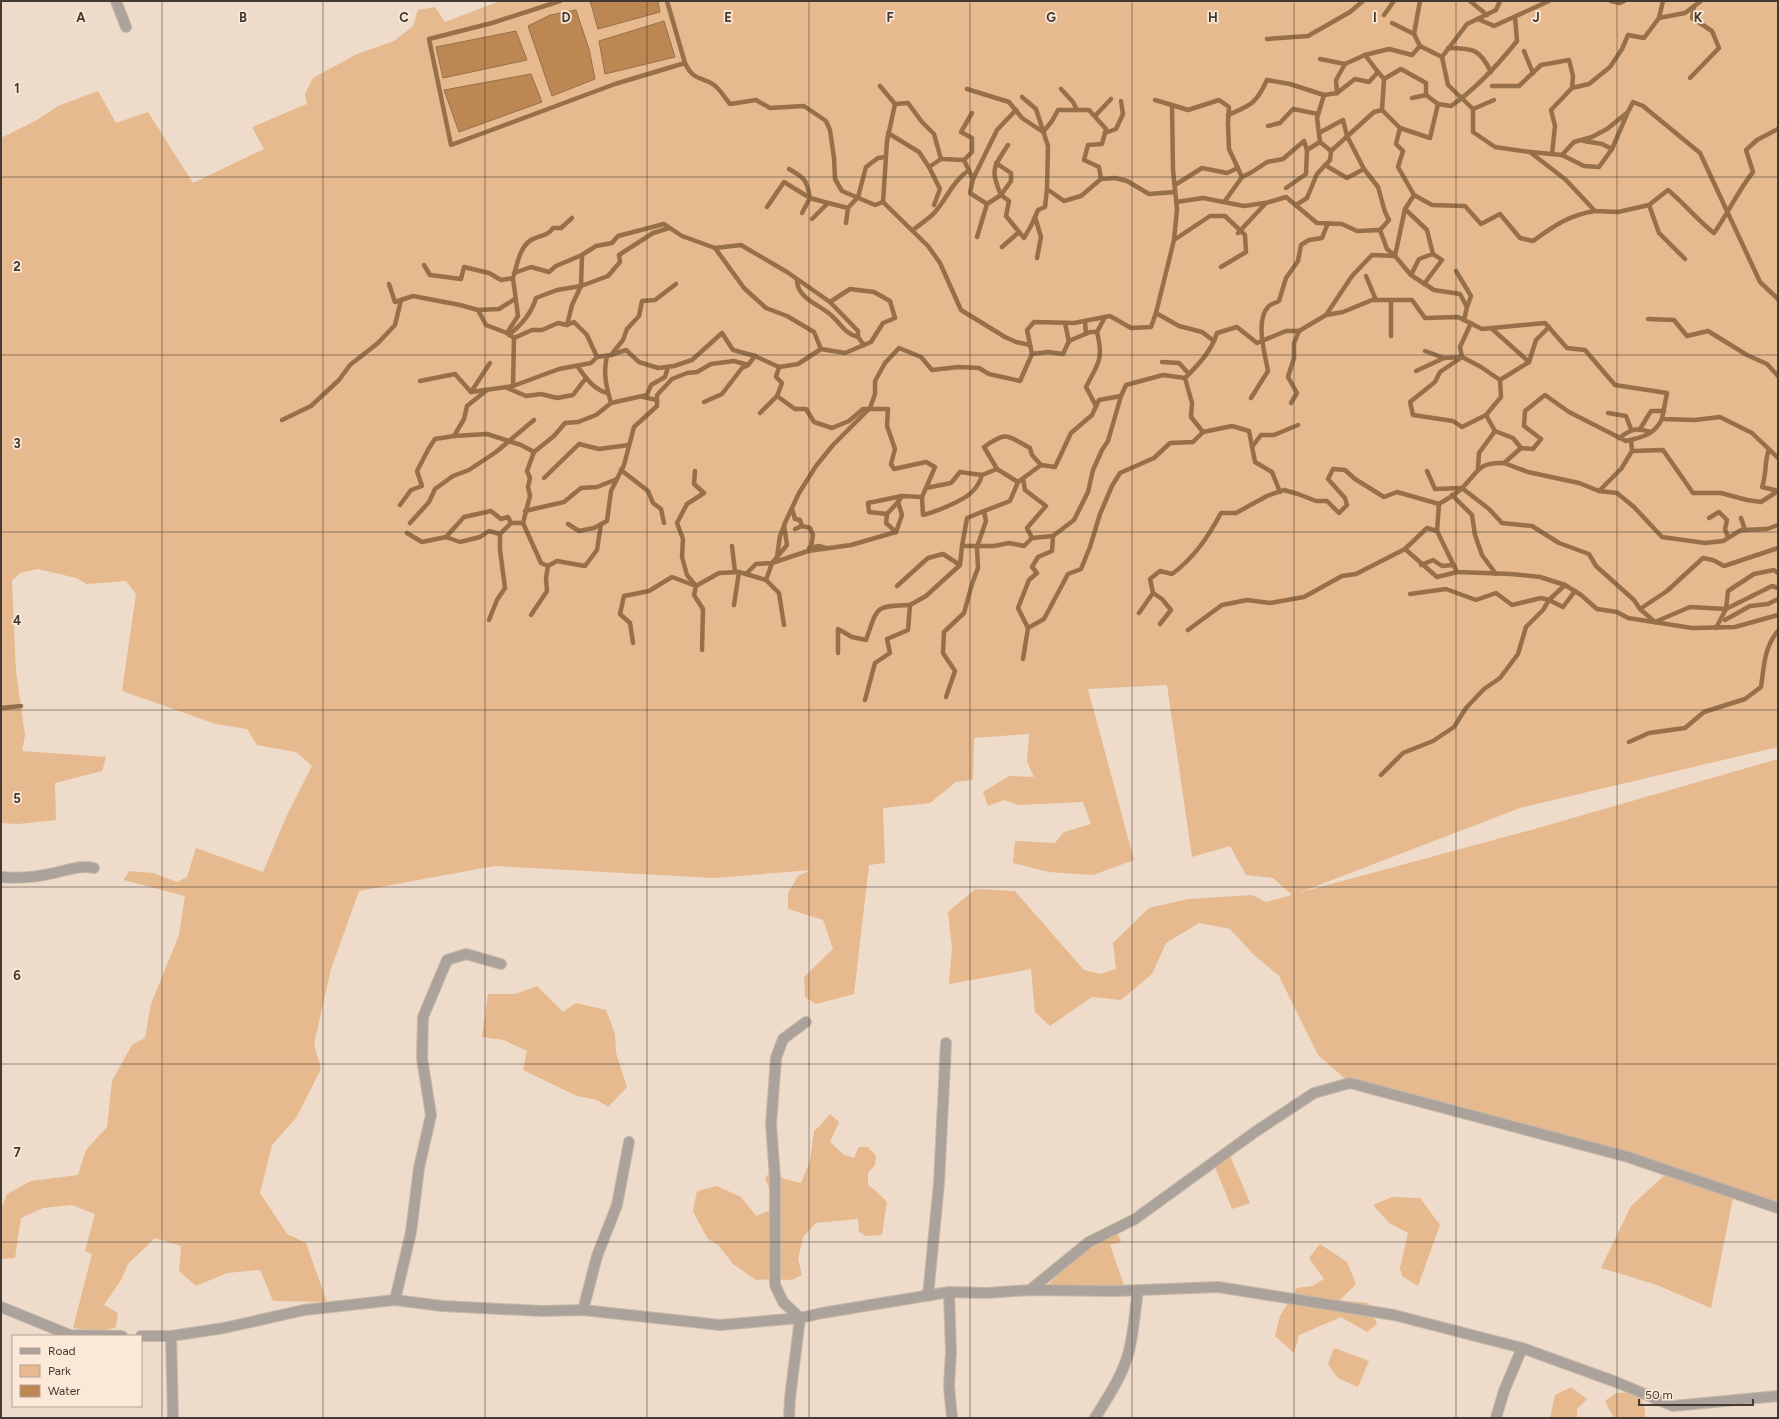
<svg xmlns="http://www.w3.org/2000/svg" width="1779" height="1419" font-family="Figtree,sans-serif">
  <rect width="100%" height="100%" fill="#eedbc9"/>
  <!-- green -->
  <g fill="#e6b98e">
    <path d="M500 1H590L593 15 660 12 658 1H1778V747L1520 808 1298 893 1531 830 1778 759V1208L1734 1193 1711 1308 1657 1285 1601 1268 1631 1206 1669 1171 1350 1083 1318 1055 1279 976 1254 955 1230 929 1199 923 1166 943 1152 974 1121 1000 1092 997 1050 1026 1035 1012 1031 969 949 984 952 948 948 912 975 889 1015 891 1084 970 1100 974 1116 969 1113 943 1149 908 1188 899 1252 895 1266 902 1292 895 1273 878 1246 875 1230 846 1192 857 1167 685 1088 689 1134 860 1093 875 1049 872 1013 863 1015 841 1055 843 1064 832 1091 824 1083 802 1018 805 1004 800 988 806 983 792 1009 776 1034 777 1027 761 1029 734 974 738 973 780 956 782 930 803 883 808 885 863 869 865 854 994 816 1004 805 997 804 977 833 949 823 920 788 909V893L798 876 811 870 715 878 494 866 359 891 331 969 314 1044 321 1069 296 1118 272 1145 260 1193 287 1234 306 1243 327 1302 273 1301 260 1270 227 1273 196 1286 179 1271 181 1246 155 1238 128 1264 121 1280 104 1305 118 1313 116 1327 103 1331 73 1328 92 1254 85 1251 95 1214 72 1205 43 1208 21 1218 15 1258 1 1259V1210L7 1194 31 1181 78 1175 86 1150 107 1127 112 1081 132 1045 145 1038 151 1004 179 935 185 896 124 880 129 871 153 873 177 882 187 877 196 848 263 872 287 815 312 766 296 752 257 745 247 729 216 724 122 691 136 594 126 581 87 584 76 578 38 569 20 573 12 581 16 672 25 735 22 751 106 757 102 771 55 783 56 820 18 824 1 823V138L37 120 58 106 98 91 116 123 148 112 193 183 264 149 252 127 307 104 305 94 313 78 357 54 394 41 413 26 418 10 435 7 445 22Z"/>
    <path d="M537 986 563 1012 576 1003 606 1010 615 1034 616 1053 627 1087 608 1107 597 1100 577 1096 523 1070 527 1051 504 1040 482 1037 488 994H515Z"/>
    <path d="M830 1114 839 1122 830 1142 844 1155 854 1158 859 1147H868L876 1156 875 1165 868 1173V1185L877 1192 887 1202 882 1235 866 1236 859 1232 858 1219 816 1223 803 1237 798 1259 802 1275 792 1280 773 1279 756 1280 733 1264 719 1246 707 1238 693 1211 697 1191 717 1186 741 1197 756 1216 773 1209 772 1197 765 1178 769 1173 785 1179 801 1183 810 1161 814 1131C821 1126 824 1120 830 1114Z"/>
    <path d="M1228 1151 1250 1203 1232 1209 1213 1162Z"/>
    <path d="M1392 1197 1420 1198 1440 1225 1418 1286 1402 1276 1400 1268 1408 1233 1389 1223 1373 1205Z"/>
    <path d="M1116 1228 1121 1242 1110 1245 1124 1285H1048L1089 1242Z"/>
    <path d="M1320 1244 1347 1262 1356 1284 1340 1300 1368 1303 1377 1324 1367 1332 1341 1317 1299 1335 1294 1353 1275 1336 1280 1316 1297 1288 1312 1286 1324 1279 1309 1258Z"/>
    <path d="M1334 1348 1369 1361 1358 1387 1338 1378 1328 1364Z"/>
    <path d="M1571 1387 1587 1399 1577 1409V1417L1579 1418H1550L1555 1395Z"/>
    <path d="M1639 1392 1645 1410V1418H1614L1605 1401 1616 1393Z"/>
  </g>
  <!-- water -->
  <g fill="#bc8753" stroke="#977049">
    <path d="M590 1H658L660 12 598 29Z"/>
    <path d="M576 10 589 49 595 79 552 96 528 26 550 15Z"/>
    <path d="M664 21 675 57 605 74 599 41Z"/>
    <path d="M516 31 527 60 443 78 436 47Z"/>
    <path d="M531 74 542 102 459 132 444 90Z"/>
  </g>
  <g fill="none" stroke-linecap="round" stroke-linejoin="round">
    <!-- stream -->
    <g stroke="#977049" stroke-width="4.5">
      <path d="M560 1 492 23 429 39 451 145 615 84 685 63C694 82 700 75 714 85 720 89 725 98 730 104L756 100 770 108 804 106 826 121 830 130 834 158 835 179 842 191 875 205 883 202"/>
      <path d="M667 1 685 63"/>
      <path d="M1470 1 1487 15"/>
      <path d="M1611 1 1620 3 1624 1"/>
      <path d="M1384 15 1394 1"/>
      <path d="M1659 18 1685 13 1701 1"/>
      <path d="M1478 19 1494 26 1549 1"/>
      <path d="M1392 23 1414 34 1420 46 1442 57 1467 24 1496 10 1500 1"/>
      <path d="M1414 34 1420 1"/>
      <path d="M1267 39 1308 36 1350 12 1363 1"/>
      <path d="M1448 48C1473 48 1480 49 1491 72"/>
      <path d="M1524 51 1533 73"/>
      <path d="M1365 55 1378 72"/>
      <path d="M1442 57 1448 85 1473 109V132L1495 147 1530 152 1566 180 1595 211 1618 212 1649 205 1668 190C1685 204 1697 220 1714 233 1728 213 1738 191 1753 172L1746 150 1757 140 1778 129"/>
      <path d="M1320 59 1345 64 1365 55 1389 49 1412 55 1420 46"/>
      <path d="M1690 78 1719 48 1712 31 1692 18 1694 6"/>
      <path d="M880 86 895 104 908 103 922 122 934 134 941 159 964 160 973 179 970 193 987 204 1001 195 1009 201 1006 216 1024 238 1032 224 1038 210 1045 207 1047 189 1048 146 1036 109 1022 97"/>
      <path d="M1492 86H1519L1541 65 1569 60 1573 76 1572 88"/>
      <path d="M967 89 1009 102 1022 118 1043 132 1052 121 1058 110H1089L1106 129 1102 144 1088 145 1084 160 1099 167 1101 179"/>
      <path d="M1061 89 1073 102 1077 110"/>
      <path d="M1337 93 1355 79 1369 82 1378 72 1384 79"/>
      <path d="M1324 95 1337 93 1336 80 1345 64"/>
      <path d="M1412 98 1426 95 1438 104"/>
      <path d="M1155 100 1172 105 1173 170 1177 209 1174 240 1156 313 1179 326 1202 332 1214 341"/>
      <path d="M895 104 887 141 883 202 928 246 940 263 961 310 1005 337 1016 342 1030 345"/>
      <path d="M1172 105 1188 110 1219 100 1229 107 1228 123 1229 149 1242 177 1252 172 1267 162 1283 159 1304 141 1307 150"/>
      <path d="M1473 109 1494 100"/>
      <path d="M1382 110 1384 79 1401 69 1426 83V95"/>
      <path d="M1228 115C1251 105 1256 104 1267 80L1290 84 1324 95 1317 118 1320 142"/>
      <path d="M1095 116 1111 99"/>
      <path d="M1268 126 1280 123 1293 109 1318 114"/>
      <path d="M888 133 919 152 929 167 941 159"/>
      <path d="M1105 133 1116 129 1123 114 1121 101"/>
      <path d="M1319 133 1343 120 1347 136 1364 169"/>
      <path d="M1584 141 1602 144 1612 149"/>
      <path d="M1530 152 1562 155 1574 142 1592 137 1607 129 1628 112 1633 102 1643 106 1700 153 1760 282 1778 299"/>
      <path d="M1552 154 1555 126 1551 110 1572 88 1589 84 1610 67 1622 49 1628 35 1644 38 1659 18 1663 1"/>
      <path d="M1562 155 1584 166 1599 167 1612 149 1627 114"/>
      <path d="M964 160 972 152V138L961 132 972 113"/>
      <path d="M996 163 1011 173V181L1001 195"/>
      <path d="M1325 165 1347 178 1364 169 1378 187 1385 212 1389 220 1380 230"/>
      <path d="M929 167 940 189 934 205"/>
      <path d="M789 169C805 178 807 180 810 198"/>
      <path d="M973 179 997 130 1016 110"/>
      <path d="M1175 185 1202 168 1227 173 1238 168"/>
      <path d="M1286 188 1306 174 1307 150 1320 142 1331 151 1374 112 1382 110 1400 128 1430 138 1438 104 1451 106C1477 88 1497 66 1517 41L1515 17"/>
      <path d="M1047 189 1064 201 1081 196 1101 179 1115 178 1127 181 1149 194 1175 192"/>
      <path d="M1001 195C990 170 993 168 1008 145"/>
      <path d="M1414 195 1432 205 1465 206 1481 224 1500 214 1520 238 1533 241C1554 226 1569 215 1595 211"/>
      <path d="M1225 201 1242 177"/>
      <path d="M1176 202 1203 198 1244 206 1265 203"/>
      <path d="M1296 205 1307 198 1317 174 1330 160 1331 151"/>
      <path d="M1649 205 1659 233 1685 259"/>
      <path d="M767 207 784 182 810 198"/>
      <path d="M1405 209 1427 230 1433 254 1442 260 1424 284"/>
      <path d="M802 213 810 198 828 203"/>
      <path d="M1035 217 1041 237 1037 258"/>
      <path d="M812 219 828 203 848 208"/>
      <path d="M846 223 848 208 858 197 866 167 878 158 886 157"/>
      <path d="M913 230C920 224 929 219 935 212 947 198 953 181 969 170"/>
      <path d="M1238 233 1266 203 1286 197 1317 223 1342 224 1357 231 1380 230 1387 249 1395 256 1405 209 1414 195 1398 167 1403 151 1396 144 1400 128"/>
      <path d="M977 237 987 204"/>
      <path d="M1174 240 1210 216H1225L1245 235 1246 252 1221 267"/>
      <path d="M1002 247 1019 232"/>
      <path d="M715 248 741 245 787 272 830 302 858 331V337L864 345"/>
      <path d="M424 265 430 275 461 279 464 267 489 273 501 280 513 278 518 316 507 333 514 338 532 330H542L558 323 567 325 574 322 587 335 597 357 611 355 626 350 639 362 658 368 674 366 692 360 722 333 733 350 755 356 779 367 798 364 821 349 845 353 864 345 871 342 883 323 895 318 890 301 874 292 850 289 830 302"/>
      <path d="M1456 271 1471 296 1467 307"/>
      <path d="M514 273 531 267 549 272 556 266 582 255 596 246 612 243 618 236 664 224 682 236 715 248 744 288 766 308 787 316 814 332 821 349"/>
      <path d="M514 275C517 264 520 247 531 240 539 235 547 237 553 228H561L572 218"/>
      <path d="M1411 275 1419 259 1433 254"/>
      <path d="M1366 276 1376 300"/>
      <path d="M797 280C797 299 821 305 832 316 841 324 845 334 858 337"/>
      <path d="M389 284 395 302 413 296 460 305 478 310 486 325 507 333"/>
      <path d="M1391 301V336"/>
      <path d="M478 310 499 309 515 299"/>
      <path d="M1326 315 1352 276 1372 255 1395 256 1411 275 1434 290 1460 294 1467 307 1464 320"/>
      <path d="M1648 319 1674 320 1687 336 1708 331 1747 355 1767 364 1778 376"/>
      <path d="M1085 321 1086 334"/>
      <path d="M1065 323 1069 342"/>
      <path d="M1471 323 1460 347 1462 357 1440 372 1435 382 1410 402 1413 415 1453 421 1462 427 1486 415 1495 431 1513 438 1521 448"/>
      <path d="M567 325 572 305 581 286 582 255"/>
      <path d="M1491 328 1529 362"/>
      <path d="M509 335C522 324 531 314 536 298L557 290 581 286 608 276 620 262 619 255 653 233 669 228"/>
      <path d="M1425 351 1444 358 1462 357 1481 367 1500 380"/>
      <path d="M1032 354 1027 330 1034 322 1074 323 1110 316 1131 328 1151 327 1156 313"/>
      <path d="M611 355 623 340 627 329 639 316 642 301 655 300 676 284"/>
      <path d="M607 356C603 373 606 386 611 403"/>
      <path d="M1162 362 1179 363 1189 374"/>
      <path d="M578 367C586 378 594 390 608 393"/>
      <path d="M1416 371 1444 358"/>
      <path d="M420 381 455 374 471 392 513 386 559 369 591 363 597 357"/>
      <path d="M513 386 514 338"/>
      <path d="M505 387 526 396 541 394 557 398 573 395 586 378"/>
      <path d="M487 390 467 406 464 419 454 436 487 434 521 445 534 452 554 436 565 423 578 422 596 415 611 403 647 395 651 385 665 377 668 367"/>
      <path d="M471 392 490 363"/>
      <path d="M777 396 795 409H806L814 422 832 428 849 421 863 409H888L887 426 895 449 891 464 894 469 926 462 935 467 926 488 951 483 960 472 982 475 997 469 1018 482 1041 465 1055 467 1071 433 1092 415 1099 400 1121 396 1126 385 1163 375 1185 378C1198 365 1211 352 1217 333L1237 327 1257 343 1286 331H1299L1326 315 1343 312 1372 300H1412L1425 318 1458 317 1482 329 1545 323 1567 348 1585 350 1615 385 1667 393 1662 419 1695 420 1720 417 1752 433 1778 458"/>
      <path d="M643 397 657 400"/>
      <path d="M1251 398 1268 371C1265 354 1255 321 1268 307 1270 304 1276 303 1279 301L1286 278 1298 261 1301 245 1309 240 1322 238 1328 223"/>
      <path d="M704 402 722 394 742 368 748 365"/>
      <path d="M1291 403 1297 393 1288 377 1294 358V343L1299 331"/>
      <path d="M1096 406 1086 387C1098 363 1104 360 1097 332L1105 317"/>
      <path d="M760 413 777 396 782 383 776 377 779 367"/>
      <path d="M1608 413 1626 416 1631 429"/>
      <path d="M1486 415 1501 397 1500 380 1529 362 1536 340 1549 327"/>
      <path d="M282 420 311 406 339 380 350 365 378 343 395 325 401 300"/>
      <path d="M1640 429 1651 411H1664"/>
      <path d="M1203 432 1232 426 1249 431 1255 462 1272 472 1280 492"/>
      <path d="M1619 438C1633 428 1635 428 1651 432"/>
      <path d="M1252 447 1261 435H1274L1298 425"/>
      <path d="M1769 449C1764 463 1767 473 1762 487L1778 491"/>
      <path d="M1632 451 1663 450 1693 493H1721L1747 500 1761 502 1778 491"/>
      <path d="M1504 463 1528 472 1579 483 1599 491 1617 493 1634 507 1662 537 1705 543 1723 541 1741 530 1767 529 1778 525"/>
      <path d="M997 469 984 447C1007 431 1006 435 1030 448L1032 455 1041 465"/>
      <path d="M1478 469 1479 453 1495 431"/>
      <path d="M621 470 648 491 653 503 661 509 664 523"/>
      <path d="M695 471 694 484 704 493 687 504 677 523 683 539 682 557 687 575 696 586 694 595 703 609 702 650"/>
      <path d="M1427 471 1435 489 1462 488 1489 509 1502 523 1532 526 1559 543 1589 554 1596 566 1634 600 1640 609 1655 622 1690 607 1726 609 1728 591 1754 574 1774 570 1778 573"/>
      <path d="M544 478 579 444 599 449 629 445"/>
      <path d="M1023 479 1025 490 1046 506 1027 528 1032 538"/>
      <path d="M1599 491 1621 469 1632 451 1631 440"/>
      <path d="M1452 495 1472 515 1475 535 1482 555 1496 574"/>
      <path d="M922 497 923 515C935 512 963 501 972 492 977 487 980 482 982 475"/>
      <path d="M1439 504 1437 531 1457 572 1511 574 1540 577 1565 585 1581 595 1597 609 1617 612 1628 618 1692 628 1735 627 1778 615"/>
      <path d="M400 505 411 490 422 486 417 471 429 448 435 439 454 436"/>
      <path d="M792 509 795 519 800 520 802 526 810 528 813 535 811 547"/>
      <path d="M525 511 564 502 581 488 597 487 617 479"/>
      <path d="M887 514 869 512 868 503 902 496"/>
      <path d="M1709 518 1719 512 1727 520 1725 529 1728 537"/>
      <path d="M1741 518 1745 530"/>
      <path d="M410 523 429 502 435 489 453 476 469 470 496 452 534 420"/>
      <path d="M523 523 541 563 548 566"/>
      <path d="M568 524 579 531 594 528 607 521 611 491 624 465 634 427 657 406V395L672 379 687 373 697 372 711 364 734 361 748 365 755 356"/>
      <path d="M795 529 802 526"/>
      <path d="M896 532 886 523 887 514 898 502"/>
      <path d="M407 533 422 542 446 537 460 542 480 537 489 531 500 534"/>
      <path d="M446 537 464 517 491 511 501 519 508 517 511 523"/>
      <path d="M732 546 735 572"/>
      <path d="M962 546 967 518 984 511"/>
      <path d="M809 548 819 546 826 548"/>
      <path d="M1405 549 1437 577 1457 572"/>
      <path d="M777 557 780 536 784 526"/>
      <path d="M1421 565 1433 560 1442 566 1453 565"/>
      <path d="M548 566 557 561 585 566 597 550 601 524"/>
      <path d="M746 574 756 564 772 563 808 551 851 545 896 532 902 515 898 502 902 496 922 497 926 488"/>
      <path d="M897 586 928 558 943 554 960 565"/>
      <path d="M1153 593 1162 599 1171 610 1160 624"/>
      <path d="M1410 594 1446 589 1476 600 1496 593 1512 605 1541 598 1549 600 1563 607 1575 591"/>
      <path d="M734 605 739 572"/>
      <path d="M1640 609 1667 591 1703 558 1713 560 1724 566 1778 548"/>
      <path d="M1139 613 1153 593 1150 579 1160 571 1172 574C1194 558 1208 537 1221 513H1236L1267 496 1284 490 1298 494 1316 501H1327L1339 513 1347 505 1345 498 1328 479 1333 469 1345 470 1355 479 1384 497 1397 492 1439 504C1447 499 1457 494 1463 487 1479 471 1478 462 1504 463L1521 448 1533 449 1541 439 1524 426 1525 411 1545 395 1569 412 1626 441C1643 437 1654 435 1662 419"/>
      <path d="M531 615 547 591 546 578 548 566"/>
      <path d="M489 620 497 600 505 588 500 550V534L511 523H523L530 496 528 487 530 478 527 471 534 452"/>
      <path d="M1725 620 1750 606 1768 604 1778 599"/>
      <path d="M784 625 779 593 766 580 772 563 787 545 784 525 799 493 816 466 833 445 870 408 875 394V381L885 363 899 348 921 357 932 370 958 367 979 368 989 374 1020 381 1032 354 1048 352 1063 354 1069 341 1090 332H1097"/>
      <path d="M1028 628 1044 619 1068 574 1081 569 1090 547 1100 514 1112 486 1120 473 1154 458 1170 443 1193 442 1203 432 1191 417 1192 403 1185 378"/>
      <path d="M1716 628 1726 609 1772 586 1778 588"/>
      <path d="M1188 630 1222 605 1247 600 1270 603 1304 597 1342 576 1356 574 1405 549 1427 528 1437 531"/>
      <path d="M633 643 630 623 620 614 624 596 649 591 672 577 696 586 719 573 739 572 766 580"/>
      <path d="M838 653V629L852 637 866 640C878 607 873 606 910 605"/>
      <path d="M1023 659 1028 628 1018 608 1029 580 1037 573 1032 567 1038 557 1052 551 1053 536"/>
      <path d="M946 697 955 671 943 653 944 632 964 613 972 584 978 568 977 547 986 521 984 511 1010 501 1018 482"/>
      <path d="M865 700 875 663 890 653 887 639 908 630 910 605 926 596 960 565 962 546H994L1009 543 1024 546 1032 538 1053 536 1074 520 1088 492 1093 470 1102 450 1108 441 1121 396"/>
      <path d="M1 708 21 706"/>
      <path d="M1629 742 1649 733 1685 728 1704 712 1745 699 1761 687C1764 667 1764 647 1778 631"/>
      <path d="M1381 775 1403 753 1433 741 1454 727 1466 708 1484 689 1500 678 1518 654 1526 627 1543 610 1549 600 1565 585"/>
    </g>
    <defs>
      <g id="minor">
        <path d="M116 1 126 27"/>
        <path d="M1 877C19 879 36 877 54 873 68 870 80 865 94 868"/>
        <path d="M1030 1290 1089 1242 1135 1219 1255 1132 1314 1093 1350 1083 1628 1157 1778 1208"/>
        <path d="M949 1292 951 1352 949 1386 952 1418"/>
        <path d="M928 1296 939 1183 946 1043"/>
        <path d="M395 1300 411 1232 419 1168 431 1115 422 1058 423 1017 447 960 466 954 501 964"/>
        <path d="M1 1307 70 1335 122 1336"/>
        <path d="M583 1310 597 1256 617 1205 629 1142"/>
        <path d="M141 1336H171L224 1328 304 1310 395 1300 442 1306 542 1311 583 1310 720 1325 800 1318 822 1313 949 1292 987 1293 1030 1290 1116 1291 1218 1287 1394 1315 1522 1348 1616 1382 1673 1406 1778 1396"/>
        <path d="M171 1336 173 1418"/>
        <path d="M789 1418 790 1398 800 1318 783 1302 775 1285V1178L771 1124 776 1058 783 1039 806 1022"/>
        <path d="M1095 1418C1108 1397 1123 1375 1129 1351 1134 1331 1135 1310 1138 1290"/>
        <path d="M1496 1418 1504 1391 1522 1348"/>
      </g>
    </defs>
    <!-- minor casing -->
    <use href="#minor" stroke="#c8b8a8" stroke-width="12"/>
    <!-- minor -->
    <use href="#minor" stroke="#aba39b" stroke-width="10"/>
  </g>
  <!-- grid -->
  <path fill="none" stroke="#423a33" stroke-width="1" stroke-opacity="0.55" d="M162 1V1418M323 1V1418M485 1V1418M647 1V1418M809 1V1418M970 1V1418M1132 1V1418M1294 1V1418M1456 1V1418M1617 1V1418M1 177H1778M1 355H1778M1 532H1778M1 710H1778M1 887H1778M1 1064H1778M1 1242H1778"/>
  <g font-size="13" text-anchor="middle" font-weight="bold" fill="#423a33" stroke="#fce8d6" stroke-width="3.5" stroke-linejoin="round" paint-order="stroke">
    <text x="81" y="22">A</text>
    <text x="243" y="22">B</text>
    <text x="404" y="22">C</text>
    <text x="566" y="22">D</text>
    <text x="728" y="22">E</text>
    <text x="890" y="22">F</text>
    <text x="1051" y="22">G</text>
    <text x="1213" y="22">H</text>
    <text x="1375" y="22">I</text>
    <text x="1536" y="22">J</text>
    <text x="1698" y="22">K</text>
    <text x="17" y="93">1</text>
    <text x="17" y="271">2</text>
    <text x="17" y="448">3</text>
    <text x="17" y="625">4</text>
    <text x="17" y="803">5</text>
    <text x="17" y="980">6</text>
    <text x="17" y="1157">7</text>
  </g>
  <!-- border -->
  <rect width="1779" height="1419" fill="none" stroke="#423a33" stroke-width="4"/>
  <!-- legend -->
  <rect x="12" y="1335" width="130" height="72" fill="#fce8d6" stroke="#b2a295"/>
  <rect x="20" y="1348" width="20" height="6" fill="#aba39b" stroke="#b2a295"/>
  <text x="48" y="1355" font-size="12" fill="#423a33">Road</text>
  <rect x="20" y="1365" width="20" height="12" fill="#e6b98e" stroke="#b2a295"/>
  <text x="48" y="1375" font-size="12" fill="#423a33">Park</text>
  <rect x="20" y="1385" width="20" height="12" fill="#bc8753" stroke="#b2a295"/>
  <text x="48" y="1395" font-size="12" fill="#423a33">Water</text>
  <!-- scale -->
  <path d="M1639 1399v6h114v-6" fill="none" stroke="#423a33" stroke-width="2"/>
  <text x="1645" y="1399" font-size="12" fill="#423a33" stroke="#fce8d6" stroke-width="3" paint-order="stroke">50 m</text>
</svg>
